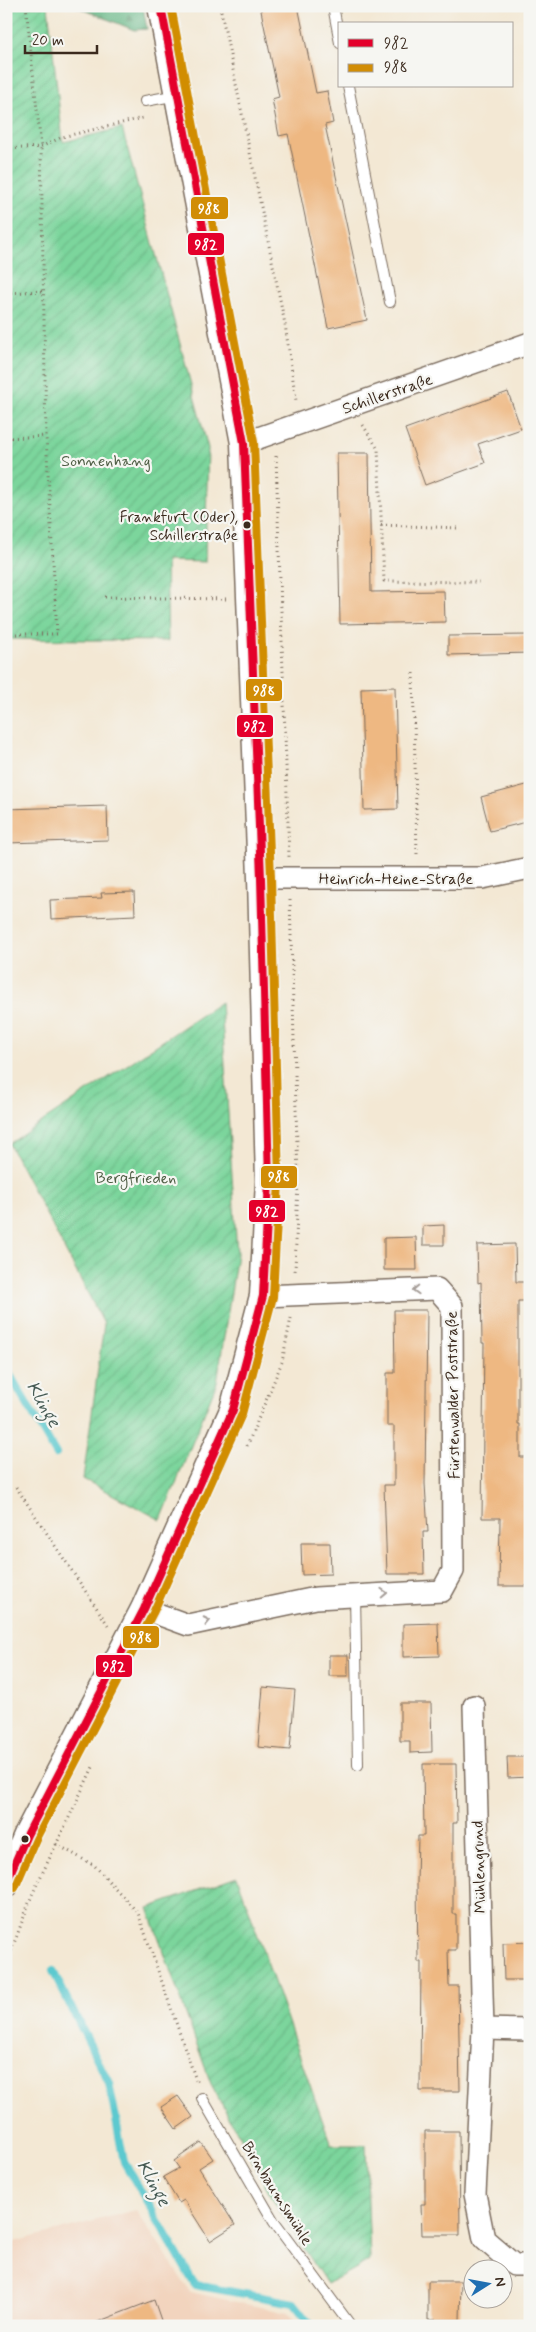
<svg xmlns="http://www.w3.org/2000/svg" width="536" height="2332" font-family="Mynerve,sans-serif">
  <defs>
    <pattern id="forest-firs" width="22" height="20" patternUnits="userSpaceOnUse" patternTransform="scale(1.25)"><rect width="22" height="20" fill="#64b684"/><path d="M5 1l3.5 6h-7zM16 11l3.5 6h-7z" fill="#54946b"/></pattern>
    <pattern id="garden-furrows" width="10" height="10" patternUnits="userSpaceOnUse" patternTransform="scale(1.25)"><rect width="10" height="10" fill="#7bd59c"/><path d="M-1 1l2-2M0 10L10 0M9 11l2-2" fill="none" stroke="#6bb786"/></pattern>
  </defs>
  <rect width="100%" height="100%" fill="#f6f6f2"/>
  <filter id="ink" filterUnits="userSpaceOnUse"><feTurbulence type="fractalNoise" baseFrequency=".02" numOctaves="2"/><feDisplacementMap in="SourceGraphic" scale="10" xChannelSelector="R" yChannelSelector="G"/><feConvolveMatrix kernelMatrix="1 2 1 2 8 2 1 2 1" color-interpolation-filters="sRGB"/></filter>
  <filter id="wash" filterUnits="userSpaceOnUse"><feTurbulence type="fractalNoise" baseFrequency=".0096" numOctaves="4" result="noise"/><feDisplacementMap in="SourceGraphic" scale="20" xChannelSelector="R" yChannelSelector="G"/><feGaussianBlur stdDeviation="1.12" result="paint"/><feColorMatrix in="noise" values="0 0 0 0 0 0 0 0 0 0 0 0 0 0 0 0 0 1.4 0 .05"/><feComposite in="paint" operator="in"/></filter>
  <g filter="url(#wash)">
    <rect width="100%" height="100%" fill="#f3e8d4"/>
    <!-- built -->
    <path fill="#f2d4be" d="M136 2210 190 2292 288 2313 299 2326H6V2244Z"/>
    <!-- forest -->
    <path fill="url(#forest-firs)" stroke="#507051" d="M75 6H143L147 29 134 30Z"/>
    <!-- garden -->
    <g fill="url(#garden-furrows)" stroke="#5b805d">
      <path d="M6 6H48L63 142 122 128 208 448 205 562 166 561 168 641 6 639Z"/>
      <path d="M221 1002 237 1254 217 1382 161 1520 83 1479 104 1324 9 1144Z"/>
      <path d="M237 1876 331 2145H366L370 2260 327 2284 275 2203 211 2084 148 1908Z"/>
    </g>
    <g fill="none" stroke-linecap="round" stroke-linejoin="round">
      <!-- stream -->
      <g stroke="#5bc9cf" stroke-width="8">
        <path d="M6 1368 56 1454"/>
        <path d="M53 1971 109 2083 124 2162 195 2285 294 2303 312 2326"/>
      </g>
    </g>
    <g id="blocks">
      <!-- building -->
      <g fill="#eeb882">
        <path d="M260 6H298L316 93 327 91 333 123 325 125 367 320 328 328 288 134 279 136 272 99 279 97Z"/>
        <path d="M508 392 521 429 478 444 485 463 425 485 405 429Z"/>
        <path d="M337 453H369L371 592 444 591 445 622 340 624Z"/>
        <path d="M529 635 530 653 448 655V636Z"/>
        <path d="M395 687 398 809 364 810 361 688Z"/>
        <path d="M530 784V821L490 831 481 797Z"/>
        <path d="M107 806 108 840 6 843V809Z"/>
        <path d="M134 892 135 915 51 919 50 900 102 898 101 893Z"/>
        <path d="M444 1225V1245H423V1226Z"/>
        <path d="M416 1237 417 1270H384V1238Z"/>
        <path d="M515 1244 516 1282H524L525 1301H518V1424H520V1457H530V1586H499L500 1518H482L484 1343H482L481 1282 478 1283 477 1245Z"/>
        <path d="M394 1310H427L425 1484 428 1532H423L424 1574H387L384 1485H394V1426H387V1373H395Z"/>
        <path d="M301 1543H330L331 1574 302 1575Z"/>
        <path d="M438 1623 439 1656 403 1657V1624Z"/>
        <rect x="329" y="1655" width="19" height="21"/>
        <path d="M263 1687 295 1690 290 1750 258 1747Z"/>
        <path d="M400 1703H431L432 1752 410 1753V1741H400Z"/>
        <path d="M507 1757H530V1777L508 1778Z"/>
        <path d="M423 1764H456L457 1823H453V1914H456V1950H448L449 1986H458L460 2091H420L421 1962H418L417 1883 418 1836H424Z"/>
        <path d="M530 1942V1980H504L503 1943Z"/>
        <path d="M178 2096 193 2117 176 2129 161 2107Z"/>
        <path d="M425 2131H459L460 2235H422L421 2204H425Z"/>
        <path d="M201 2142 213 2159 199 2168 235 2225 210 2241 184 2200 179 2203 163 2177 179 2168 174 2161Z"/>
        <path d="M428 2281H461L460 2320H428Z"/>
        <path d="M154 2300 163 2326H92V2324Z"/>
      </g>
    </g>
  </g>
  <g filter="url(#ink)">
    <use href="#blocks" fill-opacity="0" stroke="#7b6c5e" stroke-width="1"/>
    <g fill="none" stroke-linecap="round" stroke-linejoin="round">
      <defs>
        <g id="service">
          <path d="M333 6 340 43"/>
          <path d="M348 86 390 302"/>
          <path d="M145 101 178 95"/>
          <path d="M355 1594 358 1765"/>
          <path d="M202 2098 274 2222 351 2326"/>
        </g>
        <g id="minor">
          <path d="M244 443 530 343"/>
          <path d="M261 878H482L530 868"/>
          <path d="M144 1609 188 1625 316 1598 442 1591 453 1571 452 1306 437 1289 263 1296"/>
          <path d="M474 1706 483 2029 475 2194 484 2239 514 2265H530"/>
          <path d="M483 2029 530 2030"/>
        </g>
        <path id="tertiary" d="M6 1884 27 1835 144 1609 233 1410 263 1296 269 1181 261 878 244 443 161 6"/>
      </defs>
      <!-- service casing -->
      <use href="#service" stroke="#7b6c5e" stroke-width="12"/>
      <!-- minor casing -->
      <use href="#minor" stroke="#7b6c5e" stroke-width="24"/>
      <!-- tertiary casing -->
      <use href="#tertiary" stroke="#7b6c5e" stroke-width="29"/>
      <!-- path -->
      <g stroke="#7b6c5e" stroke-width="3" stroke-dasharray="1 4" stroke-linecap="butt">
        <path d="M220 6 285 324 296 401"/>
        <path d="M6 149 41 147 62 137 143 118"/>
        <path d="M6 293 43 291"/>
        <path d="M363 425 378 449 384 581 479 582"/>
        <path d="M6 438 46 436"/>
        <path d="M276 456 289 857"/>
        <path d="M381 525 459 528"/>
        <path d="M105 597 227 599"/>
        <path d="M6 634H57L46 436 41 147 26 6"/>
        <path d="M413 673 417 855"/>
        <path d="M290 900 298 1178 295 1272"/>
        <path d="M247 1446 282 1362 291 1318"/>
        <path d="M16 1487 108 1625"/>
        <path d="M56 1844 95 1866 138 1913 197 2083"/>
        <path d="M6 1965 32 1895 94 1765"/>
      </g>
      <!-- service -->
      <use href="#service" stroke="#fff" stroke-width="10"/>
      <!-- minor -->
      <use href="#minor" stroke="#fff" stroke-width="21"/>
      <!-- tertiary -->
      <use href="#tertiary" stroke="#fff" stroke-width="26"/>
      <defs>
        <path id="bus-1" d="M6 1883 27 1835 144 1609 233 1410 263 1296 269 1181 261 878 244 443 161 6"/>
        <path id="bus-2" d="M15 1888 36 1839 153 1613 242 1414 273 1297 279 1181 271 878 254 442 171 6"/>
      </defs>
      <!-- bus-1 casing -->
      <use href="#bus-1" stroke="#f6f6f2" stroke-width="11"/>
      <!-- bus-2 casing -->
      <use href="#bus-2" stroke="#f6f6f2" stroke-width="11"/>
      <!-- bus-1 -->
      <use href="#bus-1" stroke="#e4002b" stroke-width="8"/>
      <!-- bus-2 -->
      <use href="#bus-2" stroke="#d18d06" stroke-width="8"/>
    </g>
    <!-- one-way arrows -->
    <defs><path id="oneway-chevron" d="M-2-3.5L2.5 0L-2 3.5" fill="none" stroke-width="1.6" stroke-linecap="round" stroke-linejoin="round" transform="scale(1.25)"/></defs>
    <g stroke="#a79f9a">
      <use href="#oneway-chevron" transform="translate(416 1290) rotate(178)"/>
      <use href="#oneway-chevron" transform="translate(384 1593) rotate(-2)"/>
      <use href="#oneway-chevron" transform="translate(207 1621) rotate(-12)"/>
    </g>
  </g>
  <!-- markers -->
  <g fill="#3b2a1e" stroke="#f6f6f2" stroke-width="2">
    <circle cx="247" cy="525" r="4.5"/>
    <circle cx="25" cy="1839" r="4.5"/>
  </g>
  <g text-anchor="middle" stroke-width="4.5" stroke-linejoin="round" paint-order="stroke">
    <!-- bus labels -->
    <g font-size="15" fill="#3b2a1e" stroke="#f6f6f2" text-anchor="end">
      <text x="238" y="522">Frankfurt (Oder),<tspan x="238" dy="18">Schillerstraße</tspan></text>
    </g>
    <!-- street labels -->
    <g font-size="16" fill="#3b2a1e" stroke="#f6f6f2">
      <text transform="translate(387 393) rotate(-19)" y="6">Schillerstraße</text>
      <text x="396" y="884">Heinrich-Heine-Straße</text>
      <text transform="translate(452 1395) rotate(-91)" y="6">Fürstenwalder Poststraße</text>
      <text transform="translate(478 1867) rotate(-92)" y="6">Mühlengrund</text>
      <text transform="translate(278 2193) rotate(58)" y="6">Birnbaumsmühle</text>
    </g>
    <!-- park labels -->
    <g font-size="16" fill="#4e5d44" stroke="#f6f6f2">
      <text x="106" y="466">Sonnenhang</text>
      <text x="136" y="1183">Bergfrieden</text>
    </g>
    <!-- water labels -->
    <g font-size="18" font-style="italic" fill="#455a53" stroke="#f6f6f2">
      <text transform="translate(44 1404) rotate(60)" y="6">Klinge</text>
      <text transform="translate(154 2183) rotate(61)" y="6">Klinge</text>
    </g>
  </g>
  <g stroke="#f6f6f2" stroke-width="2">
    <rect x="190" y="196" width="39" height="24" rx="5" fill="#d18d06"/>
    <rect x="187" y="232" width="38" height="24" rx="5" fill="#e4002b"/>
    <rect x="245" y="678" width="38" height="24" rx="5" fill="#d18d06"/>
    <rect x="236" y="714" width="38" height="24" rx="5" fill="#e4002b"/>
    <rect x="260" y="1165" width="38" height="24" rx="5" fill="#d18d06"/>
    <rect x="248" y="1199" width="38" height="24" rx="5" fill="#e4002b"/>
    <rect x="122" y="1625" width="38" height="24" rx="5" fill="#d18d06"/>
    <rect x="95" y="1654" width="38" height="24" rx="5" fill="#e4002b"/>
  </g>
  <g font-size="14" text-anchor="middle" font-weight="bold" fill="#fff">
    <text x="209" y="213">988</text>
    <text x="206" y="249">982</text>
    <text x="264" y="695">988</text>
    <text x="255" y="731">982</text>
    <text x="279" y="1181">988</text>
    <text x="267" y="1216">982</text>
    <text x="141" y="1642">988</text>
    <text x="114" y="1671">982</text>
  </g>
  <!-- margin -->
  <rect width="536" height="2332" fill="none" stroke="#f6f6f2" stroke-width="25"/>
  <!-- legend -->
  <rect x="338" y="22" width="175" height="65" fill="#f6f6f2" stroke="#aba49d"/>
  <rect x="348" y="39" width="25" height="8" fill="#e4002b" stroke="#aba49d"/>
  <text x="384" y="48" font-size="15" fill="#3b2a1e">982</text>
  <rect x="348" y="64" width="25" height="8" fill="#d18d06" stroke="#aba49d"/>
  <text x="384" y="72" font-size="15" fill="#3b2a1e">988</text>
  <!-- north arrow -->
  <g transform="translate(488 2284) rotate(79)"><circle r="24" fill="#f6f6f2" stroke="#aba49d"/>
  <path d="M0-4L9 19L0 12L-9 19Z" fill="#1f6fb2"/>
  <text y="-8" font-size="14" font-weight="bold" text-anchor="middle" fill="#3b2a1e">N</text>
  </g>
  <!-- scale -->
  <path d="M25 45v8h72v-8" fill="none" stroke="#3b2a1e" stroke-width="2.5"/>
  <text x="32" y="45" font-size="15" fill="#3b2a1e" stroke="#f6f6f2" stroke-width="4" paint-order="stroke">20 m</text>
</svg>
